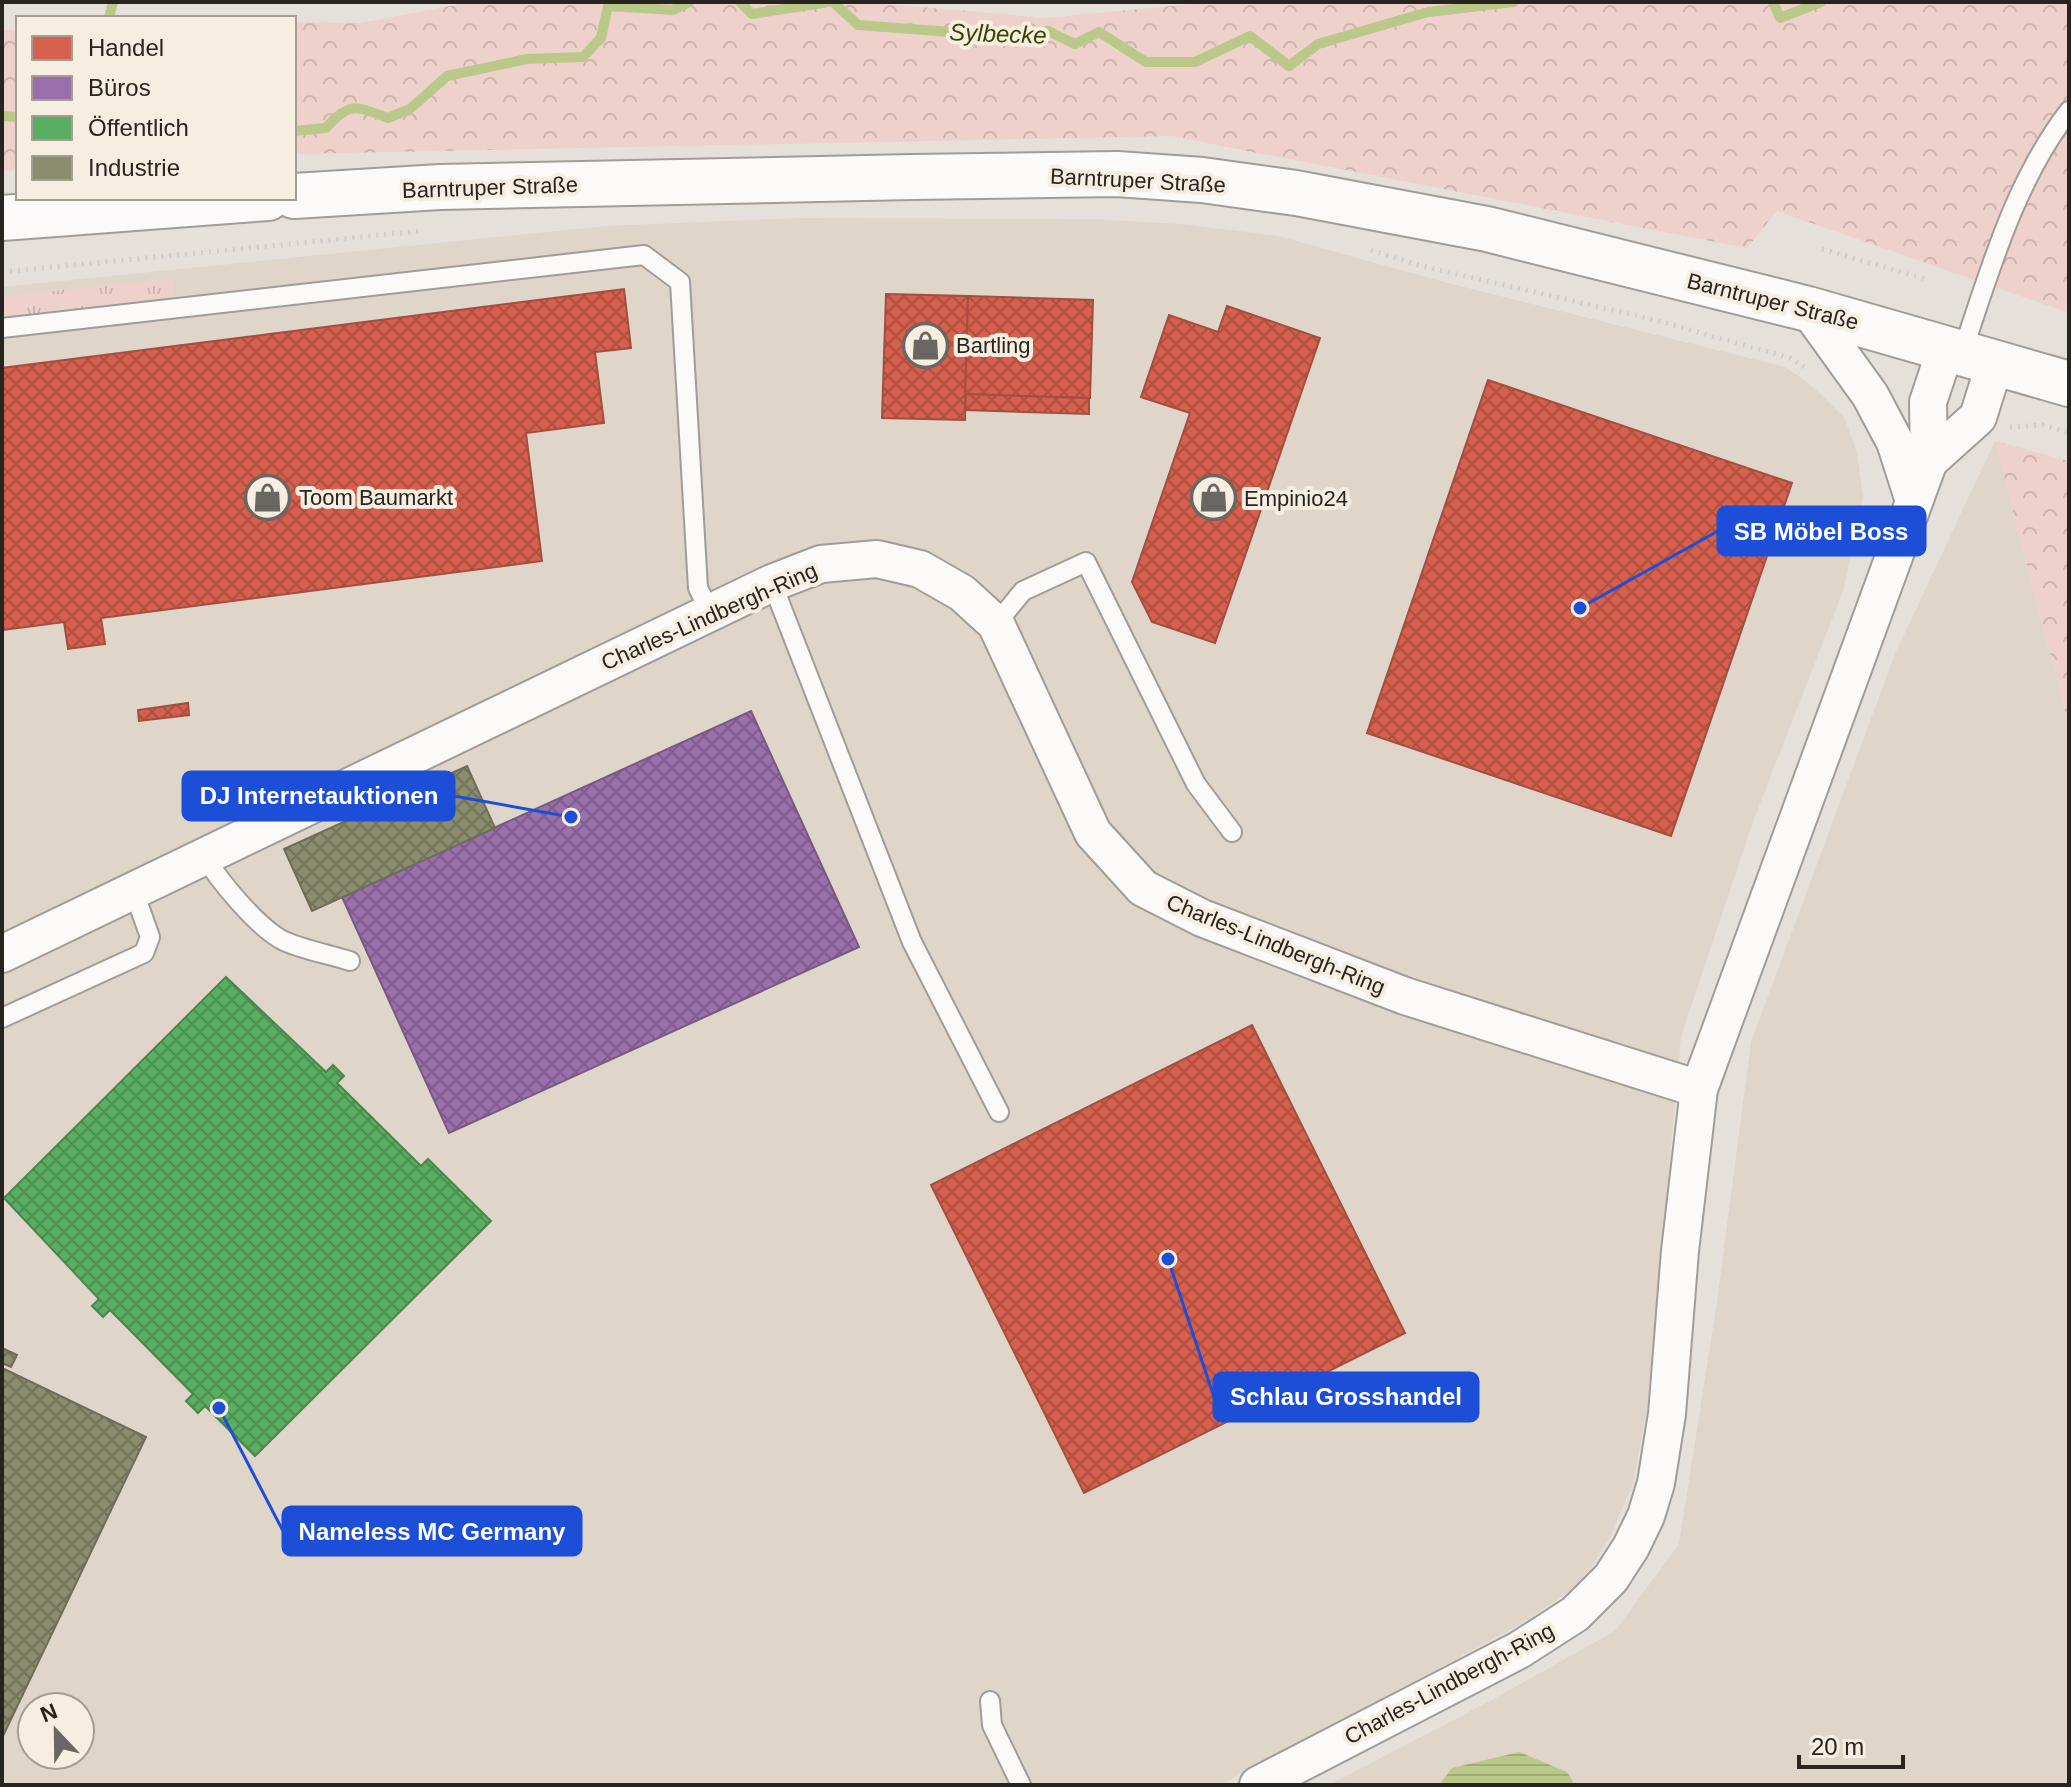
<svg xmlns="http://www.w3.org/2000/svg" width="2071" height="1787" font-family="Arial,sans-serif">
  <defs>
    <pattern id="grass-tufts" width="24" height="20" patternUnits="userSpaceOnUse" patternTransform="scale(2)"><rect width="24" height="20" fill="#efd1cc"/><path d="M3 7l-1-3M5 7V3M7 7l1-3M15 17l-1-3M17 17v-4M19 17l1-3" fill="none" stroke="#cdb3af"/></pattern>
    <pattern id="forest-crowns" width="20" height="18" patternUnits="userSpaceOnUse" patternTransform="scale(2)"><rect width="20" height="18" fill="#efd1cc"/><path d="M2 6a3 3 0 1 1 6 0M12 15a3 3 0 1 1 6 0" fill="none" stroke="#cdb3af"/></pattern>
    <pattern id="water-rules" width="6" height="5" patternUnits="userSpaceOnUse" patternTransform="scale(2)"><rect width="6" height="5" fill="#bac88a"/><path d="M0 2.5h6" fill="none" stroke="#a0ac77"/></pattern>
    <pattern id="shops-cross-hatch" width="8" height="8" patternUnits="userSpaceOnUse" patternTransform="scale(2)"><rect width="8" height="8" fill="#d6604d"/><path d="M0 0l8 8M0 8l8-8" fill="none" stroke="#ae4f40"/></pattern>
    <pattern id="offices-cross-hatch" width="8" height="8" patternUnits="userSpaceOnUse" patternTransform="scale(2)"><rect width="8" height="8" fill="#9970ab"/><path d="M0 0l8 8M0 8l8-8" fill="none" stroke="#7d5c8b"/></pattern>
    <pattern id="public-cross-hatch" width="8" height="8" patternUnits="userSpaceOnUse" patternTransform="scale(2)"><rect width="8" height="8" fill="#5aae61"/><path d="M0 0l8 8M0 8l8-8" fill="none" stroke="#4a8d50"/></pattern>
    <pattern id="industry-cross-hatch" width="8" height="8" patternUnits="userSpaceOnUse" patternTransform="scale(2)"><rect width="8" height="8" fill="#8c8c6e"/><path d="M0 0l8 8M0 8l8-8" fill="none" stroke="#72725a"/></pattern>
  </defs>
  <rect width="100%" height="100%" fill="#e5e0da"/>
  <!-- built -->
  <g fill="#dfd5c9" fill-rule="evenodd">
    <path d="M800 218 1089 219 1181 224 1278 236 1444 282 1785 367 1812 386 1844 417 1857 452 1863 497 1856 533 1843 591 1754 819 1681 1036 1647 1407 1633 1484 1609 1538 1590 1569 1565 1595 1513 1628 1220 1785H2V287L607 226ZM32 1707H80V1755H32Z"/>
    <path d="M1995 441 2069 727V1785H1329L1490 1701 1615 1631 1679 1544 1717 1302 1751 1042 1895 654Z"/>
  </g>
  <!-- grass -->
  <path fill="url(#grass-tufts)" d="M173 279V296L2 321V296Z"/>
  <!-- forest -->
  <g fill="url(#forest-crowns)">
    <path d="M471 2H862L1046 18 1214 2H2069V313L1777 211 1747 248 1171 136 294 154V22L361 23Z"/>
    <path d="M18 30V170L2 171V30Z"/>
    <path d="M1995 441 2069 461V727Z"/>
  </g>
  <!-- water -->
  <path fill="url(#water-rules)" d="M1519 1752 1567 1772 1575 1785H1439L1452 1768Z"/>
  <!-- shops -->
  <g fill="url(#shops-cross-hatch)" stroke="#a24e40" stroke-width="2">
    <path d="M624 289 631 348 595 352 604 423 526 433 542 561 101 618 105 644 68 649 64 622 2 630V368Z"/>
    <path d="M886 294 968 296 965 420 882 418Z"/>
    <path d="M968 296 1093 300 1090 398 965 395Z"/>
    <path d="M1227 306 1320 338 1215 643 1152 622 1132 582 1190 413 1141 397 1169 315 1218 332Z"/>
    <path d="M1488 380 1792 483 1671 836 1367 733Z"/>
    <path d="M966 394 1089 398V414L965 410Z"/>
    <path d="M188 703 189 715 139 721 138 710Z"/>
    <path d="M1252 1025 1405 1333 1084 1493 931 1185Z"/>
  </g>
  <!-- offices -->
  <path fill="url(#offices-cross-hatch)" stroke="#775981" stroke-width="2" d="M751 711 859 947 449 1133 342 897Z"/>
  <!-- public -->
  <path fill="url(#public-cross-hatch)" stroke="#4b854e" stroke-width="2" d="M226 977 326 1072 333 1065 344 1076 337 1083 421 1166 428 1159 491 1221 255 1456 205 1406 198 1413 186 1401 193 1394 110 1310 103 1317 92 1306 99 1299 4 1198Z"/>
  <!-- industry -->
  <g fill="url(#industry-cross-hatch)" stroke="#6e6d57" stroke-width="2">
    <path d="M467 766 495 828 312 911 284 849Z"/>
    <path d="M2 1348 17 1355 11 1367 2 1363Z"/>
    <path d="M2 1368 146 1437 2 1738Z"/>
  </g>
  <g fill="none" stroke-linecap="round" stroke-linejoin="round">
    <!-- stream -->
    <g stroke="#bac88a" stroke-width="10">
      <path d="M740 2 752 14 828 2"/>
      <path d="M833 2 858 25 1017 37 1048 31 1075 44 1099 32 1146 62H1195L1250 36 1289 66 1318 44 1428 12 1514 2"/>
      <path d="M1773 2 1780 18 1821 2"/>
      <path d="M109 18 113 2"/>
      <path d="M2 116 18 117"/>
      <path d="M294 131 326 128C350 101 356 106 388 118L410 109 447 76 527 59 583 57 601 38 608 6 673 10 689 2"/>
    </g>
    <defs>
      <g id="service">
        <path d="M2 328 644 255 680 282 698 588 710 612"/>
        <path d="M1962 353C1990 270 2015 181 2069 111"/>
        <path d="M772 583 912 942 999 1112"/>
        <path d="M996 624 1023 591 1086 562 1196 784 1232 832"/>
        <path d="M204 855C218 880 258 928 284 941 304 950 328 954 350 961"/>
        <path d="M2 1018 144 953 150 937 133 889"/>
        <path d="M990 1701 992 1725 1021 1785"/>
      </g>
      <g id="minor">
        <path d="M1808 309 1870 395 1895 442 1913 498"/>
        <path d="M1929 461 1978 417 1995 363"/>
        <path d="M2 954 772 583 821 564 877 559 920 569 962 593 996 624 1093 833 1143 888 1202 918 1405 996 1699 1089"/>
        <path d="M1258 1785 1519 1650 1575 1614 1611 1578 1631 1547 1646 1516 1656 1483 1667 1414 1680 1251 1699 1089 1929 461 1928 402 1946 348"/>
      </g>
      <g id="primary">
        <path d="M294 196 440 187 912 177 1117 174 1202 180 1296 193 1487 229 1808 309 2069 384"/>
        <path d="M2 218 268 198"/>
      </g>
    </defs>
    <!-- service casing -->
    <use href="#service" stroke="#a09c97" stroke-width="22"/>
    <!-- minor casing -->
    <use href="#minor" stroke="#a09c97" stroke-width="40"/>
    <!-- primary casing -->
    <use href="#primary" stroke="#a09c97" stroke-width="48"/>
    <!-- path -->
    <g stroke="#cfcdcc" stroke-width="5" stroke-dasharray="2 6" stroke-linecap="butt">
      <path d="M1822 249 1925 279"/>
      <path d="M1371 250 1418 265 1655 320 1790 358 1804 367"/>
      <path d="M2 272 423 231"/>
      <path d="M2010 427 2043 425 2069 433"/>
    </g>
    <!-- service -->
    <use href="#service" stroke="#fbfaf9" stroke-width="18"/>
    <!-- minor -->
    <use href="#minor" stroke="#fbfaf9" stroke-width="36"/>
    <!-- primary -->
    <use href="#primary" stroke="#fbfaf9" stroke-width="44"/>
  </g>
  <!-- icons -->
  <defs>
    <symbol id="shop-ring" viewBox="-11 -11 22 22"><circle r="9.5" fill="#f7eee2" stroke="#6a6661" stroke-width="1.5"/><path d="M-5-2.5h2.3a2.7 3.5 0 0 1 5.4 0H5L5.5 6h-11ZM-1.5-2.5h3a1.5 2.3 0 0 0-3 0Z" fill="#6a6661"/></symbol>
  </defs>
  <g fill-rule="evenodd">
    <use href="#shop-ring" x="900" y="320" width="51" height="51"/>
    <use href="#shop-ring" x="242" y="472" width="51" height="51"/>
    <use href="#shop-ring" x="1188" y="472" width="51" height="51"/>
  </g>
  <g text-anchor="middle" stroke-width="8" stroke-linejoin="round" paint-order="stroke">
    <!-- street labels -->
    <g font-size="22" fill="#282420" stroke="#f7eee2">
      <text transform="translate(1138 180) rotate(3)" y="8">Barntruper Straße</text>
      <text transform="translate(490 187) rotate(-2)" y="8">Barntruper Straße</text>
      <text transform="translate(1773 301) rotate(14)" y="8">Barntruper Straße</text>
      <text transform="translate(709 616) rotate(-24)" y="8">Charles-Lindbergh-Ring</text>
      <text transform="translate(1276 944) rotate(22)" y="8">Charles-Lindbergh-Ring</text>
      <text transform="translate(1449 1683) rotate(-28)" y="8">Charles-Lindbergh-Ring</text>
    </g>
    <!-- poi labels -->
    <g font-size="22" fill="#282420" stroke="#f7eee2" text-anchor="start">
      <text x="956" y="353">Bartling</text>
      <text x="299" y="505">Toom Baumarkt</text>
      <text x="1244" y="506">Empinio24</text>
    </g>
    <!-- water labels -->
    <g font-size="24" font-style="italic" fill="#374500" stroke="#f7eee2">
      <text transform="translate(998 34) rotate(2)" y="8">Sylbecke</text>
    </g>
  </g>
  <!-- callouts -->
  <path fill="none" stroke="#1d4ed8" stroke-width="3" d="M1580 608L1718 531M571 817L454 796M1168 1259L1214 1397M219 1408L283 1531"/>
  <g fill="#1d4ed8" stroke="#f7eee2" stroke-width="3">
    <circle cx="1580" cy="608" r="8"/>
    <circle cx="571" cy="817" r="8"/>
    <circle cx="1168" cy="1259" r="8"/>
    <circle cx="219" cy="1408" r="8"/>
  </g>
  <g fill="#1d4ed8" stroke="#1d4ed8" stroke-width="3">
    <rect x="1718" y="507" width="207" height="48" rx="8"/>
    <rect x="183" y="772" width="271" height="48" rx="8"/>
    <rect x="1214" y="1373" width="264" height="48" rx="8"/>
    <rect x="283" y="1507" width="298" height="48" rx="8"/>
  </g>
  <g font-size="24" text-anchor="middle" font-weight="bold" fill="#fff">
    <text x="1821" y="540">SB Möbel Boss</text>
    <text x="319" y="804">DJ Internetauktionen</text>
    <text x="1346" y="1405">Schlau Grosshandel</text>
    <text x="432" y="1540">Nameless MC Germany</text>
  </g>
  <!-- border -->
  <rect width="2071" height="1787" fill="none" stroke="#282420" stroke-width="8"/>
  <!-- legend -->
  <rect x="16" y="16" width="280" height="184" fill="#f7eee2" stroke="#a49d94" stroke-width="2"/>
  <rect x="32" y="36" width="40" height="24" fill="#d6604d" stroke="#a49d94" stroke-width="2"/>
  <text x="88" y="56" font-size="24" fill="#282420">Handel</text>
  <rect x="32" y="76" width="40" height="24" fill="#9970ab" stroke="#a49d94" stroke-width="2"/>
  <text x="88" y="96" font-size="24" fill="#282420">Büros</text>
  <rect x="32" y="116" width="40" height="24" fill="#5aae61" stroke="#a49d94" stroke-width="2"/>
  <text x="88" y="136" font-size="24" fill="#282420">Öffentlich</text>
  <rect x="32" y="156" width="40" height="24" fill="#8c8c6e" stroke="#a49d94" stroke-width="2"/>
  <text x="88" y="176" font-size="24" fill="#282420">Industrie</text>
  <!-- north arrow -->
  <g transform="translate(56 1731) rotate(338)"><circle r="38" fill="#f7eee2" stroke="#a49d94" stroke-width="2"/>
  <path d="M0-6L14 30L0 20L-14 30Z" fill="#6a6661"/>
  <text y="-12" font-size="22" font-weight="bold" text-anchor="middle" fill="#282420">N</text>
  </g>
  <!-- scale -->
  <path d="M1799 1755v12h104v-12" fill="none" stroke="#282420" stroke-width="4"/>
  <text x="1811" y="1755" font-size="24" fill="#282420" stroke="#f7eee2" stroke-width="6" paint-order="stroke">20 m</text>
</svg>
